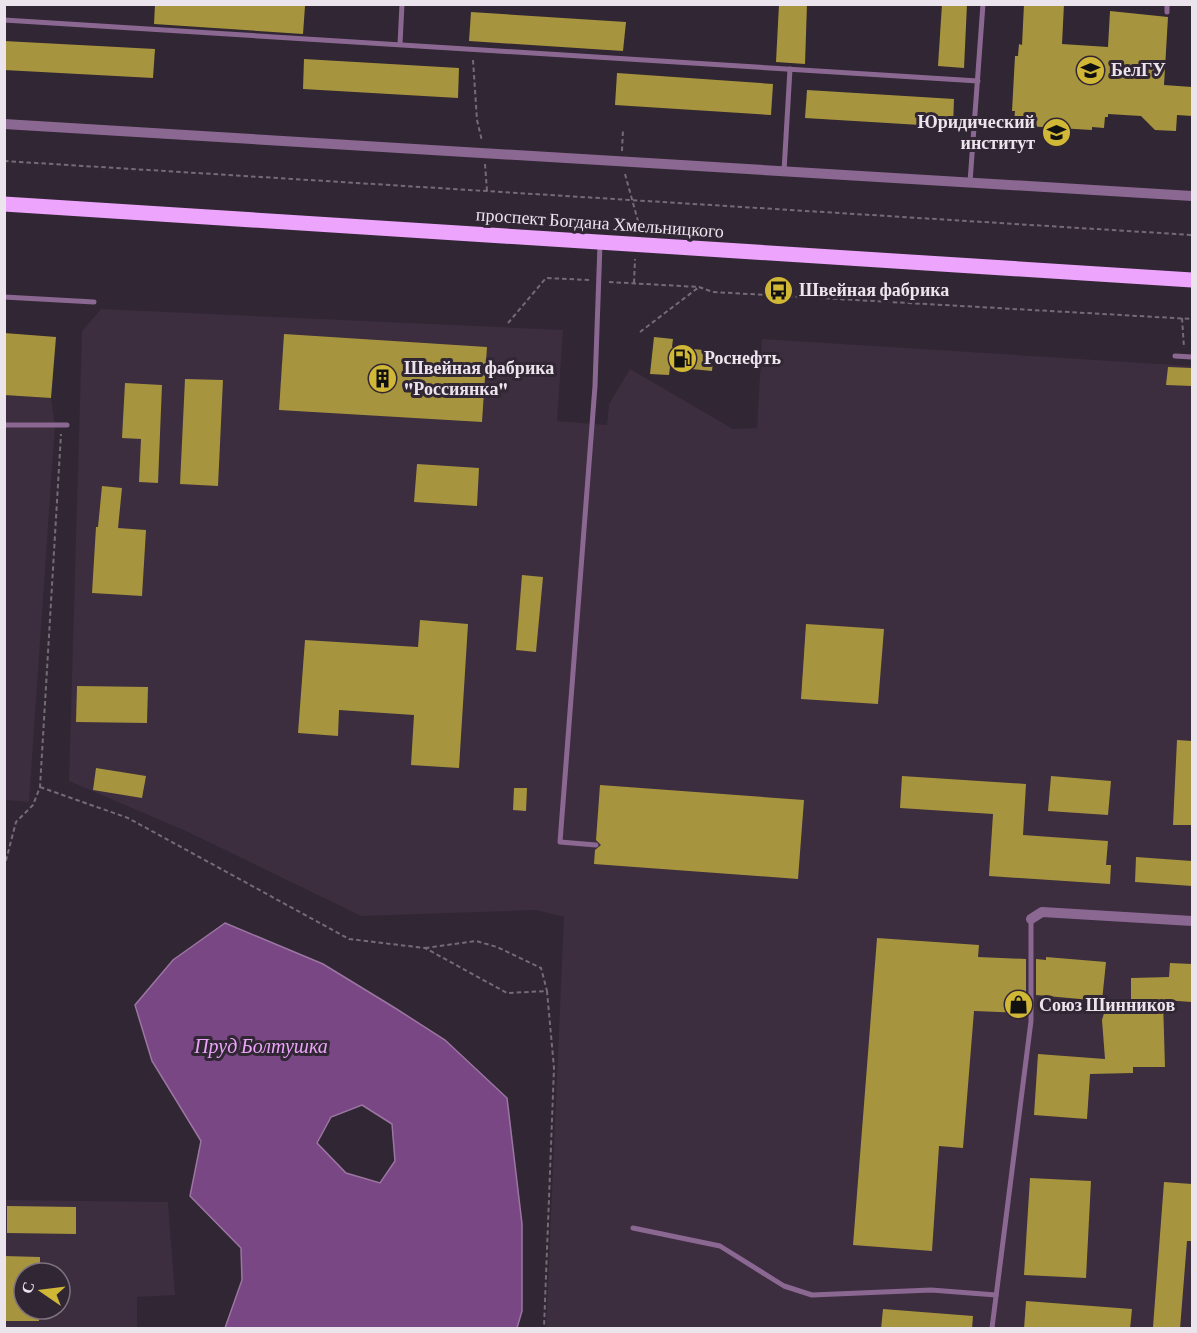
<svg xmlns="http://www.w3.org/2000/svg" width="1197" height="1333" font-family="'Crimson Pro',serif">
  <rect width="100%" height="100%" fill="#312633"/>
  <!-- built -->
  <g fill="#3c2d3f" fill-rule="evenodd">
    <path d="M101 309 563 330 557 421 607 425 609 404 630 369 733 429 757 428 762 339 1192 366V1328H546L564 917 536 910 361 916 188 832 69 781 82 331Z"/>
    <path d="M4 395 51 398 55 425 29 802 5 800Z"/>
    <path d="M5 1200 168 1202 175 1295 137 1297V1328H5ZM24 1273H60V1309H24Z"/>
  </g>
  <!-- water -->
  <path fill="#794783" stroke="#9c76a3" stroke-width="1.5" fill-rule="evenodd" d="M225 923 323 964 395 1008 445 1040 507 1098 522 1224V1311L517 1328H225L242 1280 241 1248 190 1196 201 1141 152 1061 135 1005 173 960ZM362 1105 392 1124 395 1161 380 1183 346 1173 317 1143 331 1117Z"/>
  <!-- building -->
  <g fill="#a7943e">
    <path d="M155 4 305 6 303 34 154 24Z"/>
    <path d="M779 4H807L805 64 776 62Z"/>
    <path d="M942 4H967L964 68 938 66Z"/>
    <path d="M1024 4H1064L1062 44 1108 47 1110 11 1168 17 1164 85 1192 87V116L1177 115 1176 131 1155 130 1141 116 1108 114V117H1105L1104 128 1092 127V130L1025 126V123L1014 122 1015 111H1012L1015 56H1018L1019 44 1022 45Z"/>
    <path d="M471 12 626 22 623 51 469 41Z"/>
    <path d="M4 41 155 49 153 78 4 70Z"/>
    <path d="M304 59 459 68 458 98 303 89Z"/>
    <path d="M617 73 773 84 771 115 615 105Z"/>
    <path d="M807 90 954 99 953 127 805 118Z"/>
    <path d="M4 333 56 337 51 398 4 395Z"/>
    <path d="M284 334 487 347 482 422 279 410Z"/>
    <path d="M654 337 673 339 672 347 714 351 712 371 670 367 669 375 650 374Z"/>
    <path d="M1168 367 1192 368V386L1166 385Z"/>
    <path d="M185 379 223 380 218 486 180 484Z"/>
    <path d="M125 383 162 385 158 483 139 482 141 439 122 438Z"/>
    <path d="M417 464 479 468 477 506 414 502Z"/>
    <path d="M102 486 122 488 118 528 146 530 142 596 92 593 96 527H98Z"/>
    <path d="M522 575 543 577 536 652 516 650Z"/>
    <path d="M420 620 468 624 459 768 411 765 414 715 339 710 338 736 298 733 305 640 418 647Z"/>
    <path d="M806 624 884 629 878 704 801 699Z"/>
    <path d="M77 686 148 687 147 723 76 722Z"/>
    <path d="M1177 740 1192 741V825H1173Z"/>
    <path d="M96 768 146 776 142 798 93 790Z"/>
    <path d="M902 776 1026 784 1023 835 1108 841 1106 865H1111L1110 884 989 876 993 814 900 808Z"/>
    <path d="M1051 776 1111 781 1108 815 1048 811Z"/>
    <path d="M600 785 804 800 798 879 594 864 595 850 601 845 596 840Z"/>
    <path d="M514 788H527L526 811 513 810Z"/>
    <path d="M1136 857 1192 861V886L1135 882Z"/>
    <path d="M877 938 979 945 978 957 1026 959V1013L974 1011 963 1148 939 1146 932 1251 853 1245Z"/>
    <path d="M1046 957 1106 962 1102 1001 1036 995V959L1046 960Z"/>
    <path d="M1170 963 1192 964V1002L1163 1000 1165 1067H1133V1073L1090 1074 1087 1119 1034 1115 1038 1054 1105 1059 1102 1020 1105 1010 1131 1011V978L1169 977Z"/>
    <path d="M1030 1178 1091 1181 1086 1278 1024 1275Z"/>
    <path d="M1164 1182 1192 1184V1241H1187L1180 1329 1153 1327Z"/>
    <path d="M7 1206 76 1207V1234L7 1233Z"/>
    <path d="M4 1256 40 1257V1273H24V1309H39V1321H4Z"/>
    <path d="M1026 1301 1132 1309 1130 1329H1024Z"/>
    <path d="M883 1309 973 1316 972 1329H881Z"/>
  </g>
  <g fill="none" stroke-linecap="round" stroke-linejoin="round">
    <!-- path -->
    <g stroke="#756b76" stroke-width="2" stroke-dasharray="4.5 3" stroke-linecap="butt">
      <path d="M473 60 477 120 482 141"/>
      <path d="M622 151 623 129"/>
      <path d="M4 161 1192 235"/>
      <path d="M485 164 487 191"/>
      <path d="M625 174 638 221V229"/>
      <path d="M609 282 699 287 713 292 1192 319"/>
      <path d="M634 283 635 259"/>
      <path d="M1182 318 1184 348"/>
      <path d="M508 323 546 278 589 280"/>
      <path d="M640 332 699 287"/>
      <path d="M40 787 128 818 349 939 425 948 507 993 547 991 554 1068 544 1328"/>
      <path d="M4 868 16 822 33 805 40 787 61 434"/>
      <path d="M425 948 476 941 497 947 541 968 547 991"/>
    </g>
    <!-- lane -->
    <g stroke="#8b6892" stroke-width="5">
      <path d="M1167 12V4"/>
      <path d="M4 20 978 81"/>
      <path d="M400 44 402 4"/>
      <path d="M784 171 790 69"/>
      <path d="M970 182 983 4"/>
      <path d="M4 297 94 302"/>
      <path d="M1175 356 1192 357"/>
      <path d="M4 425H67"/>
      <path d="M596 845 560 842 595 386 600 244"/>
      <path d="M633 1228 720 1246 784 1286 812 1295 931 1290 996 1295"/>
      <path d="M992 1328 1031 1021V919"/>
    </g>
    <!-- street -->
    <g stroke="#8b6892" stroke-width="10">
      <path d="M4 124 1192 196"/>
      <path d="M1031 919 1042 912 1192 921"/>
    </g>
    <!-- primary -->
    <path stroke="#eda4fc" stroke-width="15" d="M4 204 1192 280"/>
  </g>
  <!-- icons -->
  <defs>
    <symbol id="university-disc" viewBox="-11 -11 22 22"><circle r="9.5" fill="#d1b736" stroke="#312633"/><path d="M0-5L7-2L0 1L-7-2ZM-4 1L0 2.5L4 1V4Q0 6-4 4Z" fill="#111"/></symbol>
    <symbol id="bus-disc" viewBox="-11 -11 22 22"><circle r="9.5" fill="#d1b736" stroke="#312633"/><path d="M-5-6H5V4H4V6H2V4H-2V6H-4V4H-5ZM-3.5-4V0h7V-4ZM-3.5 1.2v1.5H-2V1.2ZM2 1.2v1.5H3.5V1.2Z" fill="#111"/></symbol>
    <symbol id="fuel-disc" viewBox="-11 -11 22 22"><circle r="9.5" fill="#d1b736" stroke="#312633"/><path d="M-5.5-6h7V0h2V4h1.3V-2.5L3-4.5l.8-.8L6-3V5H2.5V1h-1V6h-7ZM-4.2-4.7v3.2H.2V-4.7Z" fill="#111"/></symbol>
    <symbol id="building-disc" viewBox="-11 -11 22 22"><circle r="9.5" fill="#d1b736" stroke="#312633"/><path d="M-4-6H4V6H1V3H-1V6H-4ZM-2.5-4.3h1.7v1.8h-1.7ZM.8-4.3h1.7v1.8H.8ZM-2.5-1h1.7V.8h-1.7ZM.8-1h1.7V.8H.8Z" fill="#111"/></symbol>
    <symbol id="shop-disc" viewBox="-11 -11 22 22"><circle r="9.5" fill="#d1b736" stroke="#312633"/><path d="M-5-2.5h2.3a2.7 3.5 0 0 1 5.4 0H5L5.5 6h-11ZM-1.5-2.5h3a1.5 2.3 0 0 0-3 0Z" fill="#111"/></symbol>
  </defs>
  <g fill-rule="evenodd">
    <use href="#university-disc" x="1074" y="54" width="33" height="33"/>
    <use href="#university-disc" x="1040" y="116" width="33" height="33"/>
    <use href="#bus-disc" x="762" y="274" width="33" height="33"/>
    <use href="#fuel-disc" x="666" y="342" width="33" height="33"/>
    <use href="#building-disc" x="366" y="362" width="33" height="33"/>
    <use href="#shop-disc" x="1002" y="988" width="33" height="33"/>
  </g>
  <g text-anchor="middle" stroke-width="6" stroke-linejoin="round" paint-order="stroke">
    <!-- poi labels -->
    <g font-size="18" font-weight="bold" fill="#ece4ed" stroke="#312633" text-anchor="start">
      <text x="1111" y="76">БелГУ</text>
      <text x="1035" y="128" text-anchor="end">Юридический<tspan x="1035" dy="21">институт</tspan></text>
      <text x="799" y="296">Швейная фабрика</text>
      <text x="704" y="364">Роснефть</text>
      <text x="404" y="374">Швейная фабрика<tspan x="404" dy="21">"Россиянка"</tspan></text>
      <text x="1039" y="1011">Союз Шинников</text>
    </g>
    <!-- street labels -->
    <g font-size="18" fill="#ece4ed" stroke="#312633">
      <text transform="translate(600 223) rotate(4)" y="6">проспект Богдана Хмельницкого</text>
    </g>
    <!-- water labels -->
    <g font-size="20" font-style="italic" fill="#eba4f9" stroke="#312633">
      <text x="261" y="1053">Пруд Болтушка</text>
    </g>
  </g>
  <!-- border -->
  <rect width="1197" height="1333" fill="none" stroke="#ece4ed" stroke-width="12"/>
  <!-- north arrow -->
  <g transform="translate(42 1291) rotate(284)"><circle r="28" fill="#312633" stroke="#7c727d" stroke-width="1.5"/>
  <path d="M0-4.5L10 22L0 15L-10 22Z" fill="#d1b736"/>
  <text y="-9" font-size="16" font-weight="bold" text-anchor="middle" fill="#ece4ed">С</text>
  </g>
</svg>
